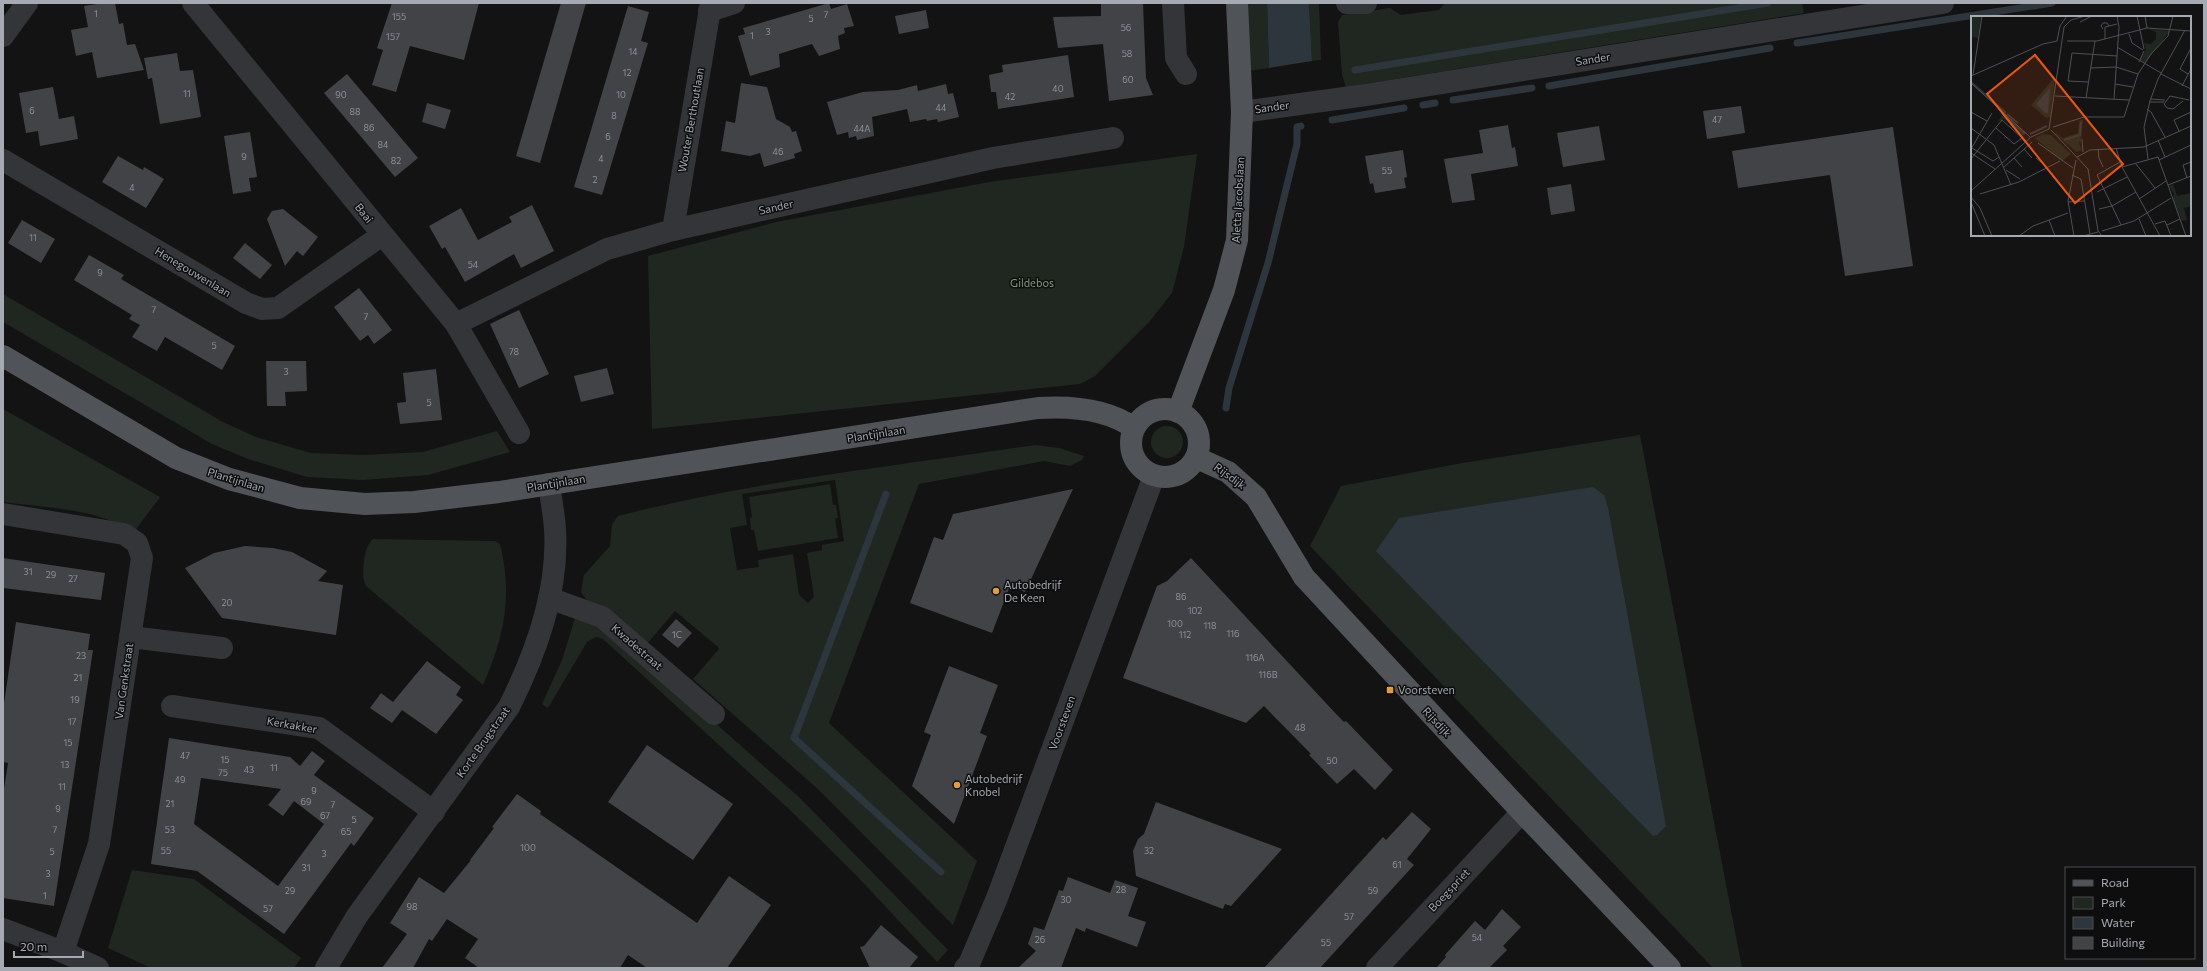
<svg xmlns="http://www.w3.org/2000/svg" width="2207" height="971" font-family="Commissioner,sans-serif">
  <rect width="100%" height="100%" fill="#131314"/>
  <!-- green -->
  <g fill="#1f2720" fill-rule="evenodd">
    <path d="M1246 3H1267L1269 68 1249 71Z"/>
    <path d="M1309 3H1319L1321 60 1312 61Z"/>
    <path d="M1445 3H1802L1804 13 1346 87 1342 74 1338 22 1342 15 1390 8 1401 15 1439 10Z"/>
    <path d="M1197 154 1184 247 1172 293 1150 321 1095 376 1080 384 652 429 648 256 776 222 989 182Z"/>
    <path d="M3 294 223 422 256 437 311 453 363 455 423 452 497 431 510 452 428 475 363 480 307 477 248 459 212 444 3 322Z"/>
    <path d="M3 409 160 497 134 532C96 508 46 508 3 502Z"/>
    <circle cx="1167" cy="442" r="16"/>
    <path d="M1640 435 1742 968H1713L1310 546 1341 486 1462 463Z"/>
    <path d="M1035 445 1059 448 1084 456 1082 460 1070 466 1044 461 919 484 829 723 977 861 953 925 819 790 693 679 719 649 718 647 675 611 646 645 589 603 581 592 584 575 610 546 612 524 618 516C752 481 897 466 1035 445ZM835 480 844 541 822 545V550L807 553 814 596 808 603 799 595 793 554 758 560 759 567 737 570 730 528 747 525 742 494Z"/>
    <path d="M830 484 833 505H836L838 518H835L838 538 758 551 754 530H751L750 518 752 517 749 497Z"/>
    <path d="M373 539 495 541 500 544C513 596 504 637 483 685L366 586C360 577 364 545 373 539Z"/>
    <path d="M575 618 596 624 696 706 800 798 948 950 937 962 857 876 790 810 603 639 596 637 587 642 548 708 542 704 562 660Z"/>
    <path d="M132 870 194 879 301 958 294 968H151L108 948Z"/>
  </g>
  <!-- water -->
  <g fill="#2d363c">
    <path d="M1267 3H1309L1312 61 1269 68Z"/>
    <path d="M1593 487 1604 495 1608 508 1666 826 1657 835 1653 836 1376 551 1399 518Z"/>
  </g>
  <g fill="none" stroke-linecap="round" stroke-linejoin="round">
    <!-- stream -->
    <g stroke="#2d363c" stroke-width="7">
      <path d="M1797 43 2052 3"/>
      <path d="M1355 70 1768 3"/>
      <path d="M1549 86 1770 48"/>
      <path d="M1453 100 1532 88"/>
      <path d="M1423 105 1435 103"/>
      <path d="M1332 120 1404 108"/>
      <path d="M1226 408 1229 388 1268 263 1297 144V127L1301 126"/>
      <path d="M886 494 794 738 941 872"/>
    </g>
  </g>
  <!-- building -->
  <g fill="#424347" fill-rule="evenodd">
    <path d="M103 3H115L119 24 123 23 127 45 135 44 144 70 97 78 92 52 76 56 71 30 88 27 84 6Z"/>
    <path d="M392 3H479L464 60 410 46 396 92 372 85 383 50 377 48Z"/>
    <path d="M561 3H586L540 163 516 156Z"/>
    <path d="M829 3 831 9 847 4 854 26 844 28 845 33 838 36 840 49 819 56 812 44 798 48 779 54 780 67 750 76 738 36 745 34 743 28Z"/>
    <path d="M1101 3H1143L1146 78 1153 95 1109 101 1103 44 1058 48 1053 17 1101 16Z"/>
    <path d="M628 6 649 12 641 41 648 43 602 195 574 187Z"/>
    <path d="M926 10 929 28 899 34 895 16Z"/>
    <path d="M177 53 180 71 193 70 201 117 160 124 152 78 148 79 144 58Z"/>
    <path d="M1068 55 1074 97 998 109 996 92H991L989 75 1003 72 1002 65Z"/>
    <path d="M347 74 418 158 395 177 324 93Z"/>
    <path d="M741 83 767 87 776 119 790 127 792 132 796 131 802 151 794 154 795 158 764 167 760 153 750 156 721 151 726 121 735 123Z"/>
    <path d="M946 84 948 94 953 93 959 117 938 122 937 119 927 121 926 119 910 122 907 109 872 117 874 136 857 140 856 136 849 138 848 132 837 135 827 102 863 92 898 90 917 85 918 91Z"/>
    <path d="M53 87 59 119 74 116 78 139 40 146 38 131 26 133 19 93Z"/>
    <path d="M427 103 451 110 445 129 422 122Z"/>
    <path d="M1741 106 1745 133 1707 139 1703 111Z"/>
    <path d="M1508 125 1512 148 1515 147 1518 166 1471 174 1475 200 1452 203 1444 159 1483 153 1479 130Z"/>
    <path d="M1599 126 1605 160 1563 167 1557 133Z"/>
    <path d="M1893 127 1913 266 1845 276 1830 175 1738 188 1732 151Z"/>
    <path d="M250 132 257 177 249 178 251 191 233 194 224 136Z"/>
    <path d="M1403 150 1407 177 1404 178 1406 188 1375 193 1373 183 1370 184 1365 156Z"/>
    <path d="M118 156 143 170 144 167 164 179 146 208 102 182Z"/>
    <path d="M1571 184 1575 211 1551 215 1547 188Z"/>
    <path d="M532 205 554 251 521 268 514 254 465 282 445 247 442 249 429 226 461 208 478 240 512 222 509 217Z"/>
    <path d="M283 209 318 237 303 256 297 251 285 266 267 219 272 211Z"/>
    <path d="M22 220 55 239 41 263 8 243Z"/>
    <path d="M245 243 272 265 260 279 233 258Z"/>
    <path d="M89 255 124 275 121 279 235 346 222 370 165 337 157 351 132 337 140 325 129 319 132 315 74 280Z"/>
    <path d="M359 288 392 330 374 344 368 335 360 341 334 307Z"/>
    <path d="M519 310 549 374 519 388 490 324Z"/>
    <path d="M266 361H306L307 391 285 392 286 406H267Z"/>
    <path d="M607 368 614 394 581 402 574 376Z"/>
    <path d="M436 369 442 420 400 424 397 403 406 402 403 373Z"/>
    <path d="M1073 489 1025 592 1010 586 992 633 910 603 934 537 943 540 953 514Z"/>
    <path d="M245 546 273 548 292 552 327 571 318 581 343 585 336 635 222 618 185 568 214 553Z"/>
    <path d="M3 558 105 573 101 600 3 588Z"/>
    <path d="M1191 558 1338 716 1344 722 1346 721 1393 770 1375 790 1354 769 1337 784 1309 755 1311 754 1264 706 1246 723 1123 678 1157 586 1167 581Z"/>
    <path d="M676 619 692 633 678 648 662 635Z"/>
    <path d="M16 622 90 634 88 650H93L54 906 3 898V795L8 763 3 762V710Z"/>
    <path d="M427 661 461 687 456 695 463 700 436 734 402 710 392 723 370 708 381 693 393 702Z"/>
    <path d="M949 666 998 685 980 733 987 736 954 824 912 786 931 735 924 732Z"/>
    <path d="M169 738 290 757 300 766 312 751 325 761 314 775 374 818 354 846 351 843 284 934 197 871 151 864ZM201 778 281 789 268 805 283 816 294 801 324 824 278 886 194 824Z"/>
    <path d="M647 745 733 804 693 860 608 802Z"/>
    <path d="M517 794 541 811 540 814 697 923 729 876 771 905 727 968H647L628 955 620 968H479L465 958 478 939 447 919 432 941 429 939 413 968H382L407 934 390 923 419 877 444 893 471 860H470L494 828 492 827Z"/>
    <path d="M1156 802 1282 849 1231 906 1225 904 1223 909 1136 876 1133 851 1138 839 1144 834Z"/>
    <path d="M1412 812 1431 829 1407 859 1414 865 1320 968H1264L1383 837 1386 840Z"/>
    <path d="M1068 877 1110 893 1115 880 1138 888 1128 916 1146 922 1137 947 1086 928 1085 932 1076 928 1061 968H1018L1036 951 1028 944 1034 927 1044 930 1059 890 1063 891Z"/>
    <path d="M1502 909 1521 927 1503 946 1507 950 1489 968H1436L1446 957 1445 955 1475 921 1485 930Z"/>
    <path d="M881 925 918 957 909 968H870L860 947 864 946Z"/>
  </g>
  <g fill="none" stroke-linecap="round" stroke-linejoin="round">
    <!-- minor -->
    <g stroke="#343539" stroke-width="22">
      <path d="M193 3 456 324 519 433"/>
      <path d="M1173 3 1176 58 1186 74"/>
      <path d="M1347 3H1366"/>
      <path d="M709 11 734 3"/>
      <path d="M3 36 27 3"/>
      <path d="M1242 112 1366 95 1943 3"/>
      <path d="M3 160 246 303 262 309 278 308 382 235"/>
      <path d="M673 230 711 3"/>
      <path d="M456 324 607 249 673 230 993 158 1113 138"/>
      <path d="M3 514 124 534 137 543 142 558 99 844 63 952"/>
      <path d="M549 598 602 617 714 714"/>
      <path d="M130 637 222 648"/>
      <path d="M172 706 319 728 434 812"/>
      <path d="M3 929 63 952 98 968"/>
      <path d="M326 968 357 916 509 707C536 653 559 591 555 529 554 514 551 499 549 484"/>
      <path d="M965 968 969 964 997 898 1154 476"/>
      <path d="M1377 968 1522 812"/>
    </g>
    <!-- major -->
    <g stroke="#505358" stroke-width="22">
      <path d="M3 356 176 458 229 479 300 498 365 504 414 502 499 492 1038 408C1070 406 1108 409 1134 428"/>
      <circle cx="1165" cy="443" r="34"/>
      <path d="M1178 412 1224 290 1237 240 1242 112 1237 3"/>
      <path d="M1197 458 1228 472 1256 497 1304 577 1522 812 1670 968"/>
    </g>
  </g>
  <!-- markers -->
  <g fill="#e19c3e" stroke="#0e0e0f" stroke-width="1.5">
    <circle cx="996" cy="591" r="4"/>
    <rect x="1386" y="686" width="8" height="8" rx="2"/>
    <circle cx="957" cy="785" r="4"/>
  </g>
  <g text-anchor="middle" stroke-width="3" stroke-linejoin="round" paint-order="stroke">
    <!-- number labels -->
    <g font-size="9" fill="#8d9198">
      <text x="96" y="17">1</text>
      <text x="826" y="18">7</text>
      <text x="399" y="20">155</text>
      <text x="811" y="22">5</text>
      <text x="1126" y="31">56</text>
      <text x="768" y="35">3</text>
      <text x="752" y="39">1</text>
      <text x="393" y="40">157</text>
      <text x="633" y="55">14</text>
      <text x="1127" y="57">58</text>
      <text x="627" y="76">12</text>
      <text x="1128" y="83">60</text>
      <text x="1058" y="92">40</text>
      <text x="187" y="97">11</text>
      <text x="341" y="98">90</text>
      <text x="621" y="98">10</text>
      <text x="1010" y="100">42</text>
      <text x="941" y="111">44</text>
      <text x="32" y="114">6</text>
      <text x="355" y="115">88</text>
      <text x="614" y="119">8</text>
      <text x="1717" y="123">47</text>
      <text x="369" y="131">86</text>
      <text x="862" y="132">44A</text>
      <text x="608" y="140">6</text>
      <text x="383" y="148">84</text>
      <text x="778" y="155">46</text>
      <text x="244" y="160">9</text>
      <text x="601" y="162">4</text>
      <text x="396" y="164">82</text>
      <text x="1387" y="174">55</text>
      <text x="595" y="183">2</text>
      <text x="132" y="191">4</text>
      <text x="33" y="241">11</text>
      <text x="473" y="268">54</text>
      <text x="100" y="276">9</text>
      <text x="154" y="313">7</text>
      <text x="366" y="320">7</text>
      <text x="214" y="349">5</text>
      <text x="514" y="355">78</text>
      <text x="286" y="375">3</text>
      <text x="429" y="406">5</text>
      <text x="28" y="575">31</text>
      <text x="51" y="578">29</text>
      <text x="73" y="582">27</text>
      <text x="1181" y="600">86</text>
      <text x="227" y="606">20</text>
      <text x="1195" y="614">102</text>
      <text x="1175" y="627">100</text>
      <text x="1210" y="629">118</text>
      <text x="1233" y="637">116</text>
      <text x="677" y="638">1C</text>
      <text x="1185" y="638">112</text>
      <text x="81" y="659">23</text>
      <text x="1255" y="661">116A</text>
      <text x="1268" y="678">116B</text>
      <text x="78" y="681">21</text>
      <text x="75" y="703">19</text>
      <text x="72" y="725">17</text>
      <text x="1300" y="731">48</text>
      <text x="68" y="746">15</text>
      <text x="185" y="759">47</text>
      <text x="225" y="763">15</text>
      <text x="1332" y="764">50</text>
      <text x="65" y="768">13</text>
      <text x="274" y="771">11</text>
      <text x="249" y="773">43</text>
      <text x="223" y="776">75</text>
      <text x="180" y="783">49</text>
      <text x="62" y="790">11</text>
      <text x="314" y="794">9</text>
      <text x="306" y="805">69</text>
      <text x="170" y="807">21</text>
      <text x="333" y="808">7</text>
      <text x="58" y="812">9</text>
      <text x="325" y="819">67</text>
      <text x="354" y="823">5</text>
      <text x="55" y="833">7</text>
      <text x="170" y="833">53</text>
      <text x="346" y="835">65</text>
      <text x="528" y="851">100</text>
      <text x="166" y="854">55</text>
      <text x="1149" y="854">32</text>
      <text x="52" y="855">5</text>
      <text x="324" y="857">3</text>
      <text x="1397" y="868">61</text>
      <text x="306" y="871">31</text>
      <text x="48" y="877">3</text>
      <text x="1121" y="893">28</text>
      <text x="290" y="894">29</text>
      <text x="1373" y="894">59</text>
      <text x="45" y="899">1</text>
      <text x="1066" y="903">30</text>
      <text x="412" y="910">98</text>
      <text x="268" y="912">57</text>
      <text x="1349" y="920">57</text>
      <text x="1477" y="941">54</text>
      <text x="1040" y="943">26</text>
      <text x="1326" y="946">55</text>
    </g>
    <!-- street labels -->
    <g font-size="11" fill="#a6abb3" stroke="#0e0e0f">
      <text transform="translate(1593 59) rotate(-9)" y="4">Sander</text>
      <text transform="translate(1272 107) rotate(-8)" y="4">Sander</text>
      <text transform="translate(691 120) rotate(-80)" y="4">Wouter Berthoutlaan</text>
      <text transform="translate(1238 200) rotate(-87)" y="4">Aletta Jacobslaan</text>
      <text transform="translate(776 207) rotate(-13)" y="4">Sander</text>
      <text transform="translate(364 213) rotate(51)" y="4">Baai</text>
      <text transform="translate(193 272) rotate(31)" y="4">Henegouwenlaan</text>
      <text transform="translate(876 434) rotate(-9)" y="4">Plantijnlaan</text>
      <text transform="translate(1230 476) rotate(36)" y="4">Rijsdijk</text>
      <text transform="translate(236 480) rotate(17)" y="4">Plantijnlaan</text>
      <text transform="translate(556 483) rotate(-9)" y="4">Plantijnlaan</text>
      <text transform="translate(637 647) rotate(41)" y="4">Kwadestraat</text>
      <text transform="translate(124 681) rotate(-82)" y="4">Van Genkstraat</text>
      <text transform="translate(1437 722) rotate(47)" y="4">Rijsdijk</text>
      <text transform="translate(1062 723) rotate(-70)" y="4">Voorsteven</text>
      <text transform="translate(292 725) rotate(10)" y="4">Kerkakker</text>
      <text transform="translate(483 742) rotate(-55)" y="4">Korte Brugstraat</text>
      <text transform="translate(1449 890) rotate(-47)" y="4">Boegspriet</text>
    </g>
    <!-- park labels -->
    <g font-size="11" fill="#7f9d7e" stroke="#0e0e0f">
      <text x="1032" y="287">Gildebos</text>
    </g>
    <!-- poi labels -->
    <g font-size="11" fill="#a6abb3" stroke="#0e0e0f" text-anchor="start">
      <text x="1004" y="589">Autobedrijf<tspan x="1004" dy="13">De Keen</tspan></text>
      <text x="1398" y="694">Voorsteven</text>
      <text x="965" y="783">Autobedrijf<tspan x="965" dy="13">Knobel</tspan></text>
    </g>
  </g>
  <!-- overview -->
  <g transform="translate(1971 16)">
    <rect width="220" height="220" fill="#131314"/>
    <path d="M0 0H10L7 22 1 21 0 24ZM177 13 199 15 174 47 169 44 175 34 173 27 180 28 185 23V16ZM84 61 79 101 75 102 60 89ZM33 98 55 117 52 120 33 103 26 106ZM112 103 110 126H108L111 134 105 136 85 118 84 116 92 122 107 117 108 105ZM72 118 80 119 100 138 91 145 64 122ZM202 168 206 180 220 177V190L213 192 216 204 211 205 202 183 203 178 198 170Z" fill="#1f2720"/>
    <path d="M79 72 77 97H74L65 88Z" fill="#2d363c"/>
    <path fill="none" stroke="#2d363c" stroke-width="2" d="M0 66 35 97M32 98 54 118M36 98 47 107M59 118 76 110M93 124 109 119 110 106"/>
    <path fill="none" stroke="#4e5054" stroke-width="1" d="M166 0 173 33M174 0 176 12M109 6 121 0M132 13 130 10 132 7H136L138 10M158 18 161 27 172 34M134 23V11L146 8M96 25H126L176 12 220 15M146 31 190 57M168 46 173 35M120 52 145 51 167 58M190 58 220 73M217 58 209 53 220 32M2 59 11 0M0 60 72 28 86 25 89 10 96 0M117 66 97 65 101 37 146 40M0 67 59 121M144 68 162 71M211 70 220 53M84 80 158 84M115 82 124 25M143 83 148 11 146 0M179 83 194 84M212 85 202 93 196 92 193 88 199 80 218 84M178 86H193M176 93 180 96 194 121M0 96 16 105M82 111 113 101H153L167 58 180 38 197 20 202 0M0 112 23 129 40 169M78 113 93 11 100 4 114 0M80 114 117 153 127 215 131 220M208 115 203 104 220 96M111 123 112 136M187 124 194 141M67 127 102 152M1 132 22 145 28 141M145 132 151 151 189 220M0 133 21 97M53 133 61 142M127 133 128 142 132 151M0 137 24 153M106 141 119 134 173 131 220 110M43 142 51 151M65 142 77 152M0 143 22 115 31 104 51 122 43 128 25 112M177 143 173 111 179 85 187 63 214 14M188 144 220 129M149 146 126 159 141 190 165 176M165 148 184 172M33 151 61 126M151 151 187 141 215 220M35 154 49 163M101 159 110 163 119 218M216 162 212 149 220 146M197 169 220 160M0 175 60 121 78 113M126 176 156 161M9 178 48 166 89 145M0 181 9 192 21 220M168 183 195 165M0 186 14 220M97 186 113 185M128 193 141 190 150 209M168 203 175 220M78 204 84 220M184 208 194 205 200 220M196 209 209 203M131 215 163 205 200 182M48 220 62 210 97 197M103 220 97 185 105 144M112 220 127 216"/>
    <path fill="#e8590c" fill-opacity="0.15" stroke="#e8590c" stroke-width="2" d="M64 39 152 148 104 187 16 78Z"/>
    <rect width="220" height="220" fill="none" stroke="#a6abb3" stroke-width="2"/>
  </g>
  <!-- border -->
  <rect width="2207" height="971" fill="none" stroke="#a6abb3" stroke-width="8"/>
  <!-- legend -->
  <rect x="2065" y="867" width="130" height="92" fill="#0e0e0f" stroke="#4b4d51"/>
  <rect x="2073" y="880" width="20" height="6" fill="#505358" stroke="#4b4d51"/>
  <text x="2101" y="887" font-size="12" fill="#a6abb3">Road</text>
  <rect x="2073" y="897" width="20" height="12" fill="#1f2720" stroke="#4b4d51"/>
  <text x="2101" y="907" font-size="12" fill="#a6abb3">Park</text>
  <rect x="2073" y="917" width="20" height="12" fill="#2d363c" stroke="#4b4d51"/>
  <text x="2101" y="927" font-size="12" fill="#a6abb3">Water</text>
  <rect x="2073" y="937" width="20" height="12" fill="#424347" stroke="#4b4d51"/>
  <text x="2101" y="947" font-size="12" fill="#a6abb3">Building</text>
  <!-- scale -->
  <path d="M14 951v6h69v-6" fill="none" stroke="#a6abb3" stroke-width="2"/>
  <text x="20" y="951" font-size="12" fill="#a6abb3" stroke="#0e0e0f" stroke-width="3" paint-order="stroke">20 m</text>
</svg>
